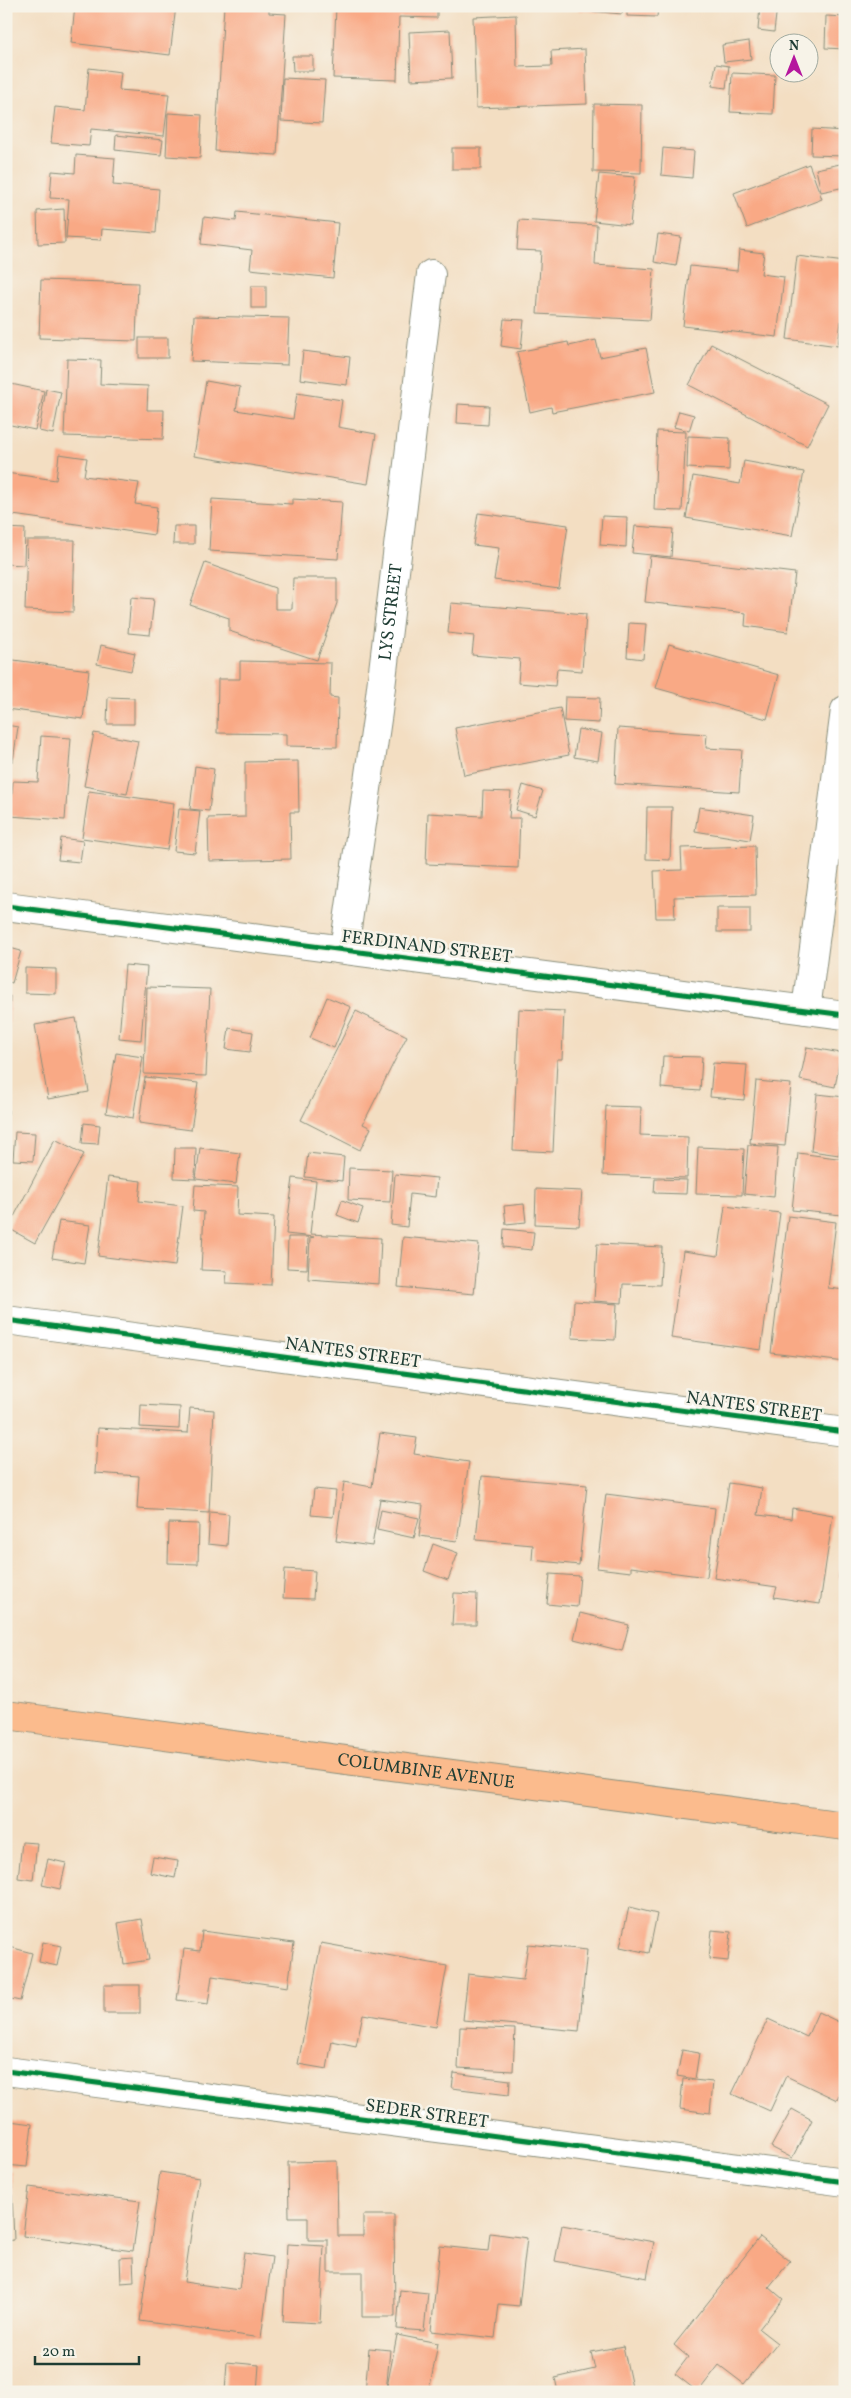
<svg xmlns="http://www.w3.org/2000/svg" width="851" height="2398" font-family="Vollkorn,serif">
  <rect width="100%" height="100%" fill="#f7f3e8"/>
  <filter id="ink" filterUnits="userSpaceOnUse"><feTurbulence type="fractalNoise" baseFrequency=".02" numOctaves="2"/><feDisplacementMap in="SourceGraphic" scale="10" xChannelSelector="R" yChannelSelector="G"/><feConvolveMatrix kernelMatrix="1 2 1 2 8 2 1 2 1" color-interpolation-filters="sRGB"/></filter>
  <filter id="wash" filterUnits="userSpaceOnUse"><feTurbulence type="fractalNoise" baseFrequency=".0096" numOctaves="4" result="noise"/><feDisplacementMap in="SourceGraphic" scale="20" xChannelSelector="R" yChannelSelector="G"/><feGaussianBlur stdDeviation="1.12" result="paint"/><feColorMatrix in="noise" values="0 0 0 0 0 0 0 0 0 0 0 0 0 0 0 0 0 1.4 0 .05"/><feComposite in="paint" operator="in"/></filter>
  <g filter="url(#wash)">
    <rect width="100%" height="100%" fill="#f3dec2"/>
    <g id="blocks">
      <!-- building -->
      <g fill="#f9a985">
        <path d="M75 6H176L170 55 71 43Z"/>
        <path d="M224 6H269V13L286 14 277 155 215 151Z"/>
        <path d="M336 6H437V18L399 17 397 80 333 78Z"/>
        <path d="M578 6H623L622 14 578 10Z"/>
        <path d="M627 6H658L657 17 627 16Z"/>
        <path d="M760 6H777L774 32 758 30Z"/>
        <path d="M516 15 517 67 552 66 551 51 585 49 587 104 476 108 473 17Z"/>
        <path d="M826 16 845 17V49L825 48Z"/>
        <path d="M450 30 452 78 411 80 409 32Z"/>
        <path d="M749 41 751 59 724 62 722 45Z"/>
        <path d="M292 56H313V71H293Z"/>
        <path d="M716 64 729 66 726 88 712 86Z"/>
        <path d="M89 68 121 72 119 90 169 94 164 136 91 129 89 146 51 143 55 107 85 110Z"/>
        <path d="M732 73 775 75 773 114 730 112Z"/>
        <path d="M283 78 325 80 322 123 281 121Z"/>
        <path d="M594 104 642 105 641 173 593 172Z"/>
        <path d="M168 113 202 115 200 158 166 156Z"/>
        <path d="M812 129 845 131 843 156 811 155Z"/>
        <path d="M116 135 163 140 161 155 115 150Z"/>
        <rect x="452" y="148" width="29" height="21"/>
        <path d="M663 148 694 151 692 178 661 175Z"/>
        <path d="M76 155 115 158 113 185 159 189 156 233 102 229 101 240 66 238 69 199 50 198 52 171 75 173Z"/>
        <path d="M845 163V187L821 192 816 169Z"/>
        <path d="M809 164 822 199 747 228 734 193Z"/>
        <path d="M599 174 635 177 630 225 594 221Z"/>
        <path d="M64 209 65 243 38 244 37 211Z"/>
        <path d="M237 212 338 223 333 278 250 269 252 250 201 244 204 217 236 221Z"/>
        <path d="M519 220 597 225 595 265 654 269 650 320 537 314 541 251 517 250Z"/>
        <path d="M658 234 681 237 676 266 654 262Z"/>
        <path d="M739 250 764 253 761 274 784 277 777 337 683 326 690 266 737 271Z"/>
        <path d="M797 256 845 262V289L838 346 787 339Z"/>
        <path d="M41 280 138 283 136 341 39 338Z"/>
        <rect x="251" y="286" width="15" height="22"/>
        <path d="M194 316 289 318 287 365 191 361Z"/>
        <path d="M504 319 524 320 521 349 501 346Z"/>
        <rect x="139" y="338" width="29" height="20"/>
        <path d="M596 340 600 357 646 348 655 392 552 412 551 407 530 412 517 352 568 342 569 346Z"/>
        <path d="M711 344 828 404 807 446 689 385Z"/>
        <path d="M303 351 350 357 347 385 300 379Z"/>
        <path d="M67 359 101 360 100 384 148 386 147 410H164L163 439 64 436Z"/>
        <path d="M206 381 240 387 236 410 293 419 297 393 342 400 338 427 376 434 368 484 194 456Z"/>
        <path d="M11 384 44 391 35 430 6 424V405Z"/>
        <path d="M46 389 61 392 53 434 39 431Z"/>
        <path d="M458 404 489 406 488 425 457 423Z"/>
        <path d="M679 411 694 415 689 431 674 427Z"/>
        <path d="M657 431 686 432 682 511 654 510Z"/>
        <path d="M688 436 730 438 729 470 687 468Z"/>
        <path d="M59 454 87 458 84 476 139 483 135 504 157 507 154 535 6 514V473L56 480Z"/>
        <path d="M744 461 804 472 792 536 686 518 693 476 740 484Z"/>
        <path d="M212 499 292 504V499L342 502 338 559 209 551Z"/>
        <path d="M478 513 568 525 559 589 494 580 499 548 473 545Z"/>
        <path d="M602 516 627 517 626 547 600 545Z"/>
        <path d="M174 526H194V544H173Z"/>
        <path d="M635 526 673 529 671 557 632 553Z"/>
        <path d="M6 528 25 529 24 565 6 564Z"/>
        <path d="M27 540H75L73 612 25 610Z"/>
        <path d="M650 556 795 573 788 632 745 626 746 613 645 602Z"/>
        <path d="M205 563 275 588V609H292L293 578H337V603L317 660 229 631V618L190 605Z"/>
        <path d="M131 597 154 599 150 635 128 633Z"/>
        <path d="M451 603 586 614 582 671 557 669 555 686 518 683 520 659 472 655 474 636 448 633Z"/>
        <path d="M629 623 646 624 643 659 627 657Z"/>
        <path d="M669 644 779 675 767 719 656 688Z"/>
        <path d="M101 645 135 653 131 671 97 664Z"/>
        <path d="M6 659 89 670 83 719 6 709Z"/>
        <path d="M240 661 331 663 330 697 338 698 337 747 286 746V734L217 733 218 679H240Z"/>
        <path d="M108 697 134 698V724H107Z"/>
        <path d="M565 697 600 698 599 723 564 721Z"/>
        <path d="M560 708 569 755 464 775 455 728Z"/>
        <path d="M6 725 18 727 13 761 6 760Z"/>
        <path d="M618 728 707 734 706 748 742 750 739 792 615 784Z"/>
        <path d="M578 729 602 733 598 761 574 757Z"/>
        <path d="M94 733 138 741 127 794 84 786Z"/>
        <path d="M41 736 71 738 65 820 10 816 13 781 38 782Z"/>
        <path d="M298 761 299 812H290L291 859 209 861 208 818 245 817V762Z"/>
        <path d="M195 766 214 769 209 811 190 809Z"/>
        <path d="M523 785 543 791 535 816 516 810Z"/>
        <path d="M89 791 174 803 167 850 82 838Z"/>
        <path d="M483 791 511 792 509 818H520L518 868 426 864 428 813 482 816Z"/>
        <path d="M647 807H672L670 860 646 859Z"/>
        <path d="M699 807 754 815 750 840 695 831Z"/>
        <path d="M179 809 200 811 195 853 174 851Z"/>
        <path d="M61 838 83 841 80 862 58 860Z"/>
        <path d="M755 846 756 895 674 897 675 918H656L654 871 682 870 681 848Z"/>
        <rect x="717" y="908" width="33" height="24"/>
        <path d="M6 947 21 951 12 983 6 981Z"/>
        <path d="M125 965 147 967 141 1040 119 1038Z"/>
        <path d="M25 968 56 969V994L25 993Z"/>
        <path d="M147 987 210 989 206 1076 144 1074Z"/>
        <path d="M6 996H10L9 1029H6Z"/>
        <path d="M327 997 351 1007 334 1048 310 1038Z"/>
        <path d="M519 1009 564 1011 562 1059H557L553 1152 513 1150Z"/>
        <path d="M356 1011 407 1036 363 1124 371 1128 360 1150 301 1120Z"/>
        <path d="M76 1018 89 1092 48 1099 35 1025Z"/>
        <path d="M229 1028 253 1032 250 1052 226 1049Z"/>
        <path d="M807 1047 841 1053 835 1087 800 1080Z"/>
        <path d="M116 1053 143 1057 133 1118 106 1113Z"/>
        <path d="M663 1056 702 1057 700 1091 661 1088Z"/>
        <path d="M713 1063 747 1065 744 1100 710 1097Z"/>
        <path d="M145 1077 198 1083 191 1130 139 1123Z"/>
        <path d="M756 1081 791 1084 785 1146 750 1143Z"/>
        <path d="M817 1094 845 1097 839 1155 811 1151Z"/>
        <path d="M6 1095H9L8 1114H6Z"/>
        <path d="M606 1106 641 1107 640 1135 688 1137 687 1178 603 1175Z"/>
        <path d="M84 1123 100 1125 98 1144 82 1143Z"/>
        <path d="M15 1132 35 1133 33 1161 13 1160Z"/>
        <path d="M55 1139 84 1154 35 1243 8 1228Z"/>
        <path d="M748 1145 778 1147 774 1197 744 1194Z"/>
        <path d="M698 1147 744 1149 742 1195 696 1194Z"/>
        <path d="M175 1148H196L195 1179 174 1178Z"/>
        <path d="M200 1148 240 1153 236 1184 196 1179Z"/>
        <path d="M308 1153 344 1157 342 1181 305 1177Z"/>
        <path d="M798 1153 845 1159 842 1215 792 1210Z"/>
        <path d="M349 1168 392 1170 390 1202 348 1200Z"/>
        <path d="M395 1174 437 1178 435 1197 410 1194 407 1227 391 1225Z"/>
        <path d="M108 1177 141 1181 139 1201 183 1206 175 1266 98 1256Z"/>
        <path d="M293 1178 316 1181 310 1234 381 1238 379 1284 308 1279 310 1238 314 1237 286 1234Z"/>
        <path d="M655 1179 687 1180 686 1194 654 1193Z"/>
        <path d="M195 1185 238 1187 237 1215 274 1217 271 1285 226 1283 227 1271 201 1270 204 1212 193 1211Z"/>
        <path d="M536 1189 582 1191 579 1226 535 1224Z"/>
        <path d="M342 1200 363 1208 358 1223 337 1215Z"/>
        <path d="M524 1204 526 1222 506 1224 504 1206Z"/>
        <path d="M725 1206 780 1213 761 1350 671 1338 683 1251 718 1256Z"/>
        <path d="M788 1216 836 1222 828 1288 845 1290V1362L771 1353Z"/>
        <path d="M59 1221 90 1225 84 1263 52 1258Z"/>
        <path d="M504 1229 534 1232 532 1250 503 1247Z"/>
        <path d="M288 1237H308L307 1269 287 1268Z"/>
        <path d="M403 1237 479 1244 474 1294 398 1287Z"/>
        <path d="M597 1244 662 1247 660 1285 623 1284 622 1303 594 1301Z"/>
        <path d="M574 1301 617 1304 615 1340 572 1338Z"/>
        <path d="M141 1405 180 1407 179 1429 140 1427Z"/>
        <path d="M190 1408 214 1410 209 1513 137 1509 139 1476 95 1473 98 1428 188 1433Z"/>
        <path d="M380 1433 417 1438 414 1454 469 1462 457 1541 419 1536 423 1505 380 1499 372 1546 336 1541 344 1482 372 1487Z"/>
        <path d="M482 1476 587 1485 579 1565 532 1560 533 1545 476 1540Z"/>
        <path d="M729 1483 762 1488 758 1515 791 1519 792 1508 833 1515 820 1604 774 1597 777 1587 714 1578Z"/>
        <path d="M314 1489 336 1491 333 1517 311 1515Z"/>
        <path d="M606 1494 715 1508 707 1577 631 1567V1572L597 1568Z"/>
        <path d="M381 1510 419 1518 414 1538 377 1530Z"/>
        <path d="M210 1512 229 1514 227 1546 208 1544Z"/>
        <path d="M169 1523 199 1524 198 1564 168 1563Z"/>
        <path d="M843 1529H845V1578H839Z"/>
        <path d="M433 1544 458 1553 448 1580 424 1571Z"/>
        <path d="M285 1569 315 1571 313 1599 283 1598Z"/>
        <path d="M550 1574 580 1576 577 1607 547 1604Z"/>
        <path d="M454 1593 477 1594 476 1625H452Z"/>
        <path d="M580 1613 629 1625 622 1651 574 1639Z"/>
        <path d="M22 1842 37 1843 33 1880 18 1878Z"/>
        <path d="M153 1857 178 1861 175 1878 150 1873Z"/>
        <path d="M48 1859 66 1863 60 1889 42 1885Z"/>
        <path d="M629 1907 657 1914 649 1953 620 1947Z"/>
        <path d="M142 1919 149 1960 124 1964 118 1923Z"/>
        <path d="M712 1930 731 1932 728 1961 709 1959Z"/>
        <path d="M202 1931 294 1943 288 1987 212 1976 208 2004 177 2000 184 1949 200 1951Z"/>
        <path d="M43 1942 61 1946 57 1966 39 1962Z"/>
        <path d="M321 1943 447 1966 436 2027 363 2014 356 2046 332 2041 327 2069 298 2064Z"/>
        <path d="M528 1944 587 1950 579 2031 463 2020 468 1974 523 1980Z"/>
        <path d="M6 1946 32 1953 20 2001 6 1998Z"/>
        <rect x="104" y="1985" width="36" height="28"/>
        <path d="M818 2012 845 2025 843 2057 845 2058V2083L837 2100 786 2076 770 2111 732 2094 768 2019 807 2037Z"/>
        <path d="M460 2027 515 2029 513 2071 458 2068Z"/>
        <path d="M682 2050 699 2053 695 2079 677 2076Z"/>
        <path d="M454 2073 510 2080 509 2095 452 2088Z"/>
        <path d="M683 2079 713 2082 710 2113 680 2109Z"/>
        <path d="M792 2109 812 2120 792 2158 771 2147Z"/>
        <path d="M10 2121 32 2124 27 2167 6 2165Z"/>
        <path d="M337 2161 338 2236H363V2215H394L395 2317H362V2272H328V2240H308V2217H289L288 2162Z"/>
        <path d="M6 2171H11L14 2240 6 2241Z"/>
        <path d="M160 2172 199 2178 184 2282 239 2290 244 2253 272 2257 261 2338 140 2321Z"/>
        <path d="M29 2187 140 2201 133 2251 23 2236Z"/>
        <path d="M562 2225 654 2242 647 2278 555 2261Z"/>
        <path d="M490 2233 527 2238 519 2306 499 2304 495 2338 431 2331 440 2246 488 2251Z"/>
        <path d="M760 2237 790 2261 769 2287 783 2299 759 2329 777 2343 744 2384 719 2365 698 2392 675 2374 688 2357 674 2345Z"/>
        <path d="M287 2244 324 2246 320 2323 283 2321Z"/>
        <path d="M133 2257 134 2282 121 2283 120 2258Z"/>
        <path d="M400 2290 428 2293 424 2331 397 2329Z"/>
        <path d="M397 2335 438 2343 429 2392H411L387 2387Z"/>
        <path d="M623 2346 633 2392H558L555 2378 595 2369 591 2352Z"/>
        <path d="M369 2348 390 2350 386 2392H365Z"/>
        <path d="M227 2362 259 2365 257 2392H225Z"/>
      </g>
    </g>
  </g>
  <g filter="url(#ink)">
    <use href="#blocks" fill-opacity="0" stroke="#898e7b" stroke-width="1"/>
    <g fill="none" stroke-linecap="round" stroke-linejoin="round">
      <defs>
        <g id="minor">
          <path d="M6 906 845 1015"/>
          <path id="s1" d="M344 949 378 712 431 274"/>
          <path d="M806 1010 845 710"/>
          <path d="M6 1320 845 1432"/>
          <path d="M6 2071 845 2182"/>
        </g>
        <g id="major">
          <path id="s2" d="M6 1715 845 1826"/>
        </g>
      </defs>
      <!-- minor casing -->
      <use href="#minor" stroke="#898e7b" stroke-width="30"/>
      <!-- major casing -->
      <use href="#major" stroke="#898e7b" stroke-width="30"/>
      <!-- minor -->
      <use href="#minor" stroke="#fff" stroke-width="28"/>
      <!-- major -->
      <use href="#major" stroke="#fbbb8d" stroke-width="28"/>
      <defs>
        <g id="cycleway">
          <path d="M6 906 845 1015"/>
          <path d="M6 1320 845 1432"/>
          <path d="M6 2071 845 2182"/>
        </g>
      </defs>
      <!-- cycleway casing -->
      <use href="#cycleway" stroke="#f7f3e8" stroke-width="8"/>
      <!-- cycleway -->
      <use href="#cycleway" stroke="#00873e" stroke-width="5"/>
    </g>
  </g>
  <g text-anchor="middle" stroke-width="5" stroke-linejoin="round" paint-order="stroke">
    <!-- street labels -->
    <g font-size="18" fill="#1f3d34" stroke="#f7f3e8">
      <text dy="6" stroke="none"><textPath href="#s1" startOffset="340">LYS STREET</textPath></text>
      <text transform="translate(427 946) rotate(7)" y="6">FERDINAND STREET</text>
      <text transform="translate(353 1352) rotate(8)" y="6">NANTES STREET</text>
      <text transform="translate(754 1406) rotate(8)" y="6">NANTES STREET</text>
      <text dy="6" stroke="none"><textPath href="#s2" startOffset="424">COLUMBINE AVENUE</textPath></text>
      <text transform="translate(427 2113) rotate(8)" y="6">SEDER STREET</text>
    </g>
  </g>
  <!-- margin -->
  <rect width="851" height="2398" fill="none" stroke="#f7f3e8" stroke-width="25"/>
  <!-- north arrow -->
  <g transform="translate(794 58)"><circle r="24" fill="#f7f3e8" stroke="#a1aaa0"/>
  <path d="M0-4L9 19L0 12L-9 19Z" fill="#b5179e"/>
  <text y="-8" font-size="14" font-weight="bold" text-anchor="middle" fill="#1f3d34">N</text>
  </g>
  <!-- scale -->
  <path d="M35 2356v8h104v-8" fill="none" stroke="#1f3d34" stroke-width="2.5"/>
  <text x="42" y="2356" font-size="15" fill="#1f3d34" stroke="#f7f3e8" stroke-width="4" paint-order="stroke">20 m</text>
</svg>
